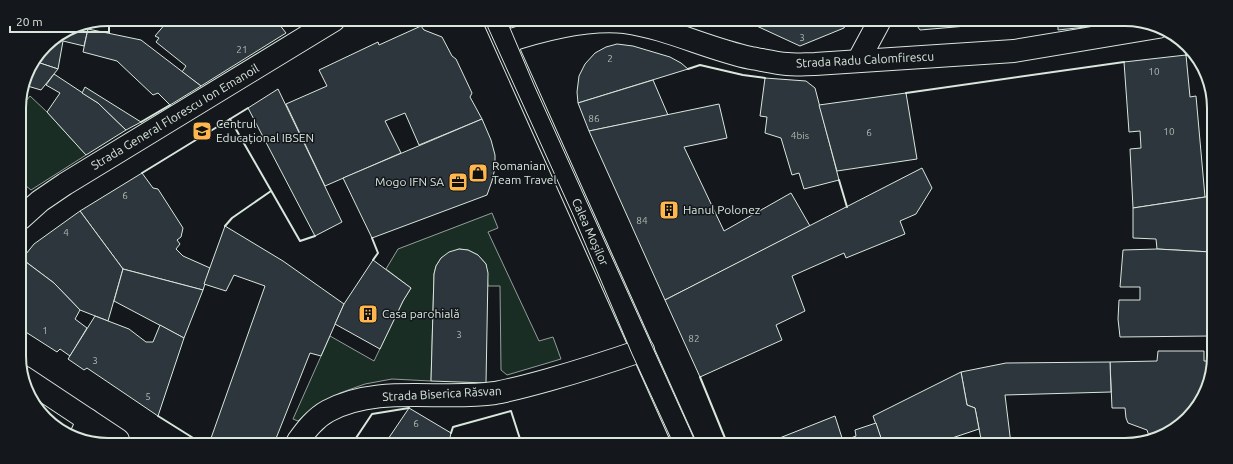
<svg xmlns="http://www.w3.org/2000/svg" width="1233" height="464" font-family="Ubuntu,sans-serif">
  <rect width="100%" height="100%" fill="#14181c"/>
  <!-- green -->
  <g fill="#1a2d24" stroke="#939e99">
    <path d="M30 96 47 112 86 155 31 190 20 181 19 110Z"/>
    <path d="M492 213 498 228 488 232 539 341 553 337 561 359 507 375 501 370 500 286H488L486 264 478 255 468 250 459 249 441 258 436 266 434 274 431 381 392 379 365 384 340 393 314 407 298 421 293 419 330 336 374 361 403 301 411 288 386 269 398 249Z"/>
  </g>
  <!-- building -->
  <g fill="#2c363c" stroke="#d8e6dc">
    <path d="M155 20H276L286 33 201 86 182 72 186 66 156 42 159 38 155 36 166 23Z"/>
    <path d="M276 20H293L281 27Z"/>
    <path d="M748 22H847L844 28 800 46Z"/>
    <path d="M915 23H990V24L920 30Z"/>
    <path d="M1058 23 1114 24 1058 30Z"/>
    <path d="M76 25 88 29 84 46 63 41 58 69 34 61 49 41Z"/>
    <path d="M421 26 424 30 442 37 452 56 456 59 472 93 470 97 482 119 419 145 405 113 385 121 401 153 325 186 286 104 327 86 319 70 378 42 379 45Z"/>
    <path d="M88 29 141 40 201 86 170 105 158 93 153 95 117 61 83 52Z"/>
    <path d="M617 44 633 46 670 57 681 63 688 69 578 103 577 92 579 76 585 64 595 53 606 47Z"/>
    <path d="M1186 55 1190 97 1196 96 1205 197 1133 208 1130 149 1141 148 1140 131 1129 132 1124 62Z"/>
    <path d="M34 61 58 69 41 90 24 85 28 69Z"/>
    <path d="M54 74 98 103 126 130 86 155 47 112 60 93 46 85Z"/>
    <path d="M765 78 806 81 815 88 839 180 804 189 799 173 792 175 781 138 765 133 767 117 760 116Z"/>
    <path d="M653 80 668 115 589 131 578 103Z"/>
    <path d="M85 87 141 122 126 130 98 103 82 93Z"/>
    <path d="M278 89 342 222 315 236 248 108Z"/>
    <path d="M906 93 917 159 837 171 819 105Z"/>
    <path d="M719 104 727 138 684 147 724 231 791 193 810 226 665 300 589 131Z"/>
    <path d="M482 119 491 140 495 155V168L492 181 487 195 372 238 343 178Z"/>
    <path d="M922 168 932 188 916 214 900 221 905 234 846 258 844 253 792 276 805 311 776 325 782 340 700 377 665 300Z"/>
    <path d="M142 173 153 188 158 189 183 228 181 237 177 240 180 244 176 249 183 256 210 268 203 290 123 269 80 211Z"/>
    <path d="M1212 196 1211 252 1157 249 1156 239 1133 238V208Z"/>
    <path d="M80 211 123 269 108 321 80 310 54 283 22 259 34 244Z"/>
    <path d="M225 226 283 261 344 304 321 356 310 353 275 441H210L265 286 234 275 226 291 204 284Z"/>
    <path d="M459 249 468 250 478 255 486 264 488 273 486 383 431 381 434 274 436 266 441 258 449 252Z"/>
    <path d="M1157 249 1211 252 1210 336 1120 337 1118 319 1119 300H1140V287H1120L1123 250Z"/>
    <path d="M22 259 54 283 80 310 75 319 87 328 70 356 60 349 57 352 21 329 23 325 20 324V264Z"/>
    <path d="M373 260 411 288 403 301 380 349 335 324 344 304Z"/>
    <path d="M123 269 203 290 184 338 114 301Z"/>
    <path d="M95 316 129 329 146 342H153L160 325 184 338 158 416 87 368 84 370 68 359Z"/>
    <path d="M1158 351H1204V361H1210L1209 384 1179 426 1137 442 1136 438 1149 436 1147 430 1128 423 1126 418 1125 408H1112L1110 362 1157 361Z"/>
    <path d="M1110 362 1111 392 1005 395 1011 444H982L975 408 967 405 961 372 1006 363Z"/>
    <path d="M961 372 967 405 975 408 979 429 934 444H883L873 416Z"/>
    <path d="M409 408 451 433 449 442H386Z"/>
    <path d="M835 416 843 441 856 436 855 430 876 423 883 444 767 443Z"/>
  </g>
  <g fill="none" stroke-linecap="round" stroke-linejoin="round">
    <defs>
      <g id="minor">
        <path d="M495 21 684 443"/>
        <path d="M505 42C541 30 587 18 625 22 668 28 708 49 751 58 763 60 775 63 787 64 796 65 806 64 815 64L1014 51 1158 27"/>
        <path d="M858 61 879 22"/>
        <path d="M20 219 40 201 65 184 334 20"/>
        <path d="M23 377 118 440"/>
        <path d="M79 440 88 420"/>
        <path d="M298 441C306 430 315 418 328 411 378 384 440 401 495 393 512 390 530 385 548 380 580 371 611 361 643 350"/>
      </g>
    </defs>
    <!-- minor casing -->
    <use href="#minor" stroke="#d8e6dc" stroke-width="24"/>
    <!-- minor -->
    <use href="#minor" stroke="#14181c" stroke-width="22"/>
    <!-- tram -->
    <g stroke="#d8e6dc" stroke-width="1">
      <path d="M485 21 574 217 632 354 673 443"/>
      <path d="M507 21 534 85 696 443"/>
    </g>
    <!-- wall -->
    <g stroke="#d8e6dc" stroke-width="2">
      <path d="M1186 55 1194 54"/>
      <path d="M688 69 700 65 743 75 765 78"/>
      <path d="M906 93 1124 62"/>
      <path d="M230 119 300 241 315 236"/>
      <path d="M141 122 170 105"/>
      <path d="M142 173 248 108"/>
      <path d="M839 180 847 207"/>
      <path d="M225 226 232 218 271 191"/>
      <path d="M372 238 378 253 373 260"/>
      <path d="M700 377 727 443"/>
      <path d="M158 416 198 441"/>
      <path d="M451 433 453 427 511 411 521 442"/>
      <path d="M354 441 372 414 409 408"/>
    </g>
  </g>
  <!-- icons -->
  <defs>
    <symbol id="school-square" viewBox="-11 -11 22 22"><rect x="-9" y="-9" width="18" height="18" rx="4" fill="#ffb74d" stroke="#14181c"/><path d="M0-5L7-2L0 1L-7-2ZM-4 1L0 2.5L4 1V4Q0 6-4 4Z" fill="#111"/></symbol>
    <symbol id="shop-square" viewBox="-11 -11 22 22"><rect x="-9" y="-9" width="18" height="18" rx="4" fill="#ffb74d" stroke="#14181c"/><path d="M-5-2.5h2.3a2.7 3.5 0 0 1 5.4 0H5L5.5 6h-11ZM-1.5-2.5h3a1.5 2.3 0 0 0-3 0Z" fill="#111"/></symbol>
    <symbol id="office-square" viewBox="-11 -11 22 22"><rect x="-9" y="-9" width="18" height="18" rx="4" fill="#ffb74d" stroke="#14181c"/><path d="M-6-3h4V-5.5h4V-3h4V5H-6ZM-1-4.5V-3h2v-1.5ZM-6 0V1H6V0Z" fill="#111"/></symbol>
    <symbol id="building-square" viewBox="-11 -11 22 22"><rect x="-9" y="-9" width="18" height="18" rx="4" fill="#ffb74d" stroke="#14181c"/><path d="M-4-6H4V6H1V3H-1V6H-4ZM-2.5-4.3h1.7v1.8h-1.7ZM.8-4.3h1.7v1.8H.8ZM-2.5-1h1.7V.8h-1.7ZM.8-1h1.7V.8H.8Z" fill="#111"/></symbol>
  </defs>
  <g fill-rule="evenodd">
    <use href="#school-square" x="191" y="120" width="22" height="22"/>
    <use href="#shop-square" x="467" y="162" width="22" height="22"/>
    <use href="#office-square" x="447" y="171" width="22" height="22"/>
    <use href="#building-square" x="658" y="199" width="22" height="22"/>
    <use href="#building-square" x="357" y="303" width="22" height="22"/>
  </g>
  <g text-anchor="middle" stroke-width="3" stroke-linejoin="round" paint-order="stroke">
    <!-- number labels -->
    <g font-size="10" fill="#adbab4">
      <text x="802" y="41">3</text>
      <text x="242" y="53">21</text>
      <text x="610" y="62">2</text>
      <text x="1154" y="75">10</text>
      <text x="594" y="122">86</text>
      <text x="1169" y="135">10</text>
      <text x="869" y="136">6</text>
      <text x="800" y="139">4bis</text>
      <text x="125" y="199">6</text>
      <text x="642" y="224">84</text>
      <text x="66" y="236">4</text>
      <text x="45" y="334">1</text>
      <text x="459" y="338">3</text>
      <text x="694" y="342">82</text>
      <text x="95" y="364">3</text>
      <text x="148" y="400">5</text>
      <text x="416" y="427">6</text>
    </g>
    <!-- street labels -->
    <g font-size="12" fill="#d8e6dc" stroke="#14181c">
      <text transform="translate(865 60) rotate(-3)" y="4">Strada Radu Calomfirescu</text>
      <text transform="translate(175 117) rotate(-31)" y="4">Strada General Florescu Ion Emanoil</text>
      <text transform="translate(590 232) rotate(66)" y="4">Calea Moșilor</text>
      <text transform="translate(442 394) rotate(-3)" y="4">Strada Biserica Răsvan</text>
    </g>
    <!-- poi labels -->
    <g font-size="12" fill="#d8e6dc" stroke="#14181c" text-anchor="start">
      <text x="216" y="128">Centrul<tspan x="216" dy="14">Educațional IBSEN</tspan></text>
      <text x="492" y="170">Romanian<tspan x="492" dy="14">Team Travel</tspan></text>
      <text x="444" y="186" text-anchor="end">Mogo IFN SA</text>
      <text x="683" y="214">Hanul Polonez</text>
      <text x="382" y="318">Casa parohială</text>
    </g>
  </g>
  <!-- crop -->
  <path d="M0 0H1233V464H0ZM108 26H1125A82 82 0 0 1 1207 108V356A82 82 0 0 1 1125 438H108A82 82 0 0 1 26 356V108A82 82 0 0 1 108 26Z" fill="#14181c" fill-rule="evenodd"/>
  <path fill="none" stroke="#d8e6dc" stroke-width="2" d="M108 26H1125A82 82 0 0 1 1207 108V356A82 82 0 0 1 1125 438H108A82 82 0 0 1 26 356V108A82 82 0 0 1 108 26Z"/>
  <!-- scale -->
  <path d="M10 26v6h99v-6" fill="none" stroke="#d8e6dc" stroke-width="2"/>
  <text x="16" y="26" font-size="12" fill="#d8e6dc" stroke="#14181c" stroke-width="3" paint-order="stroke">20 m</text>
</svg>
